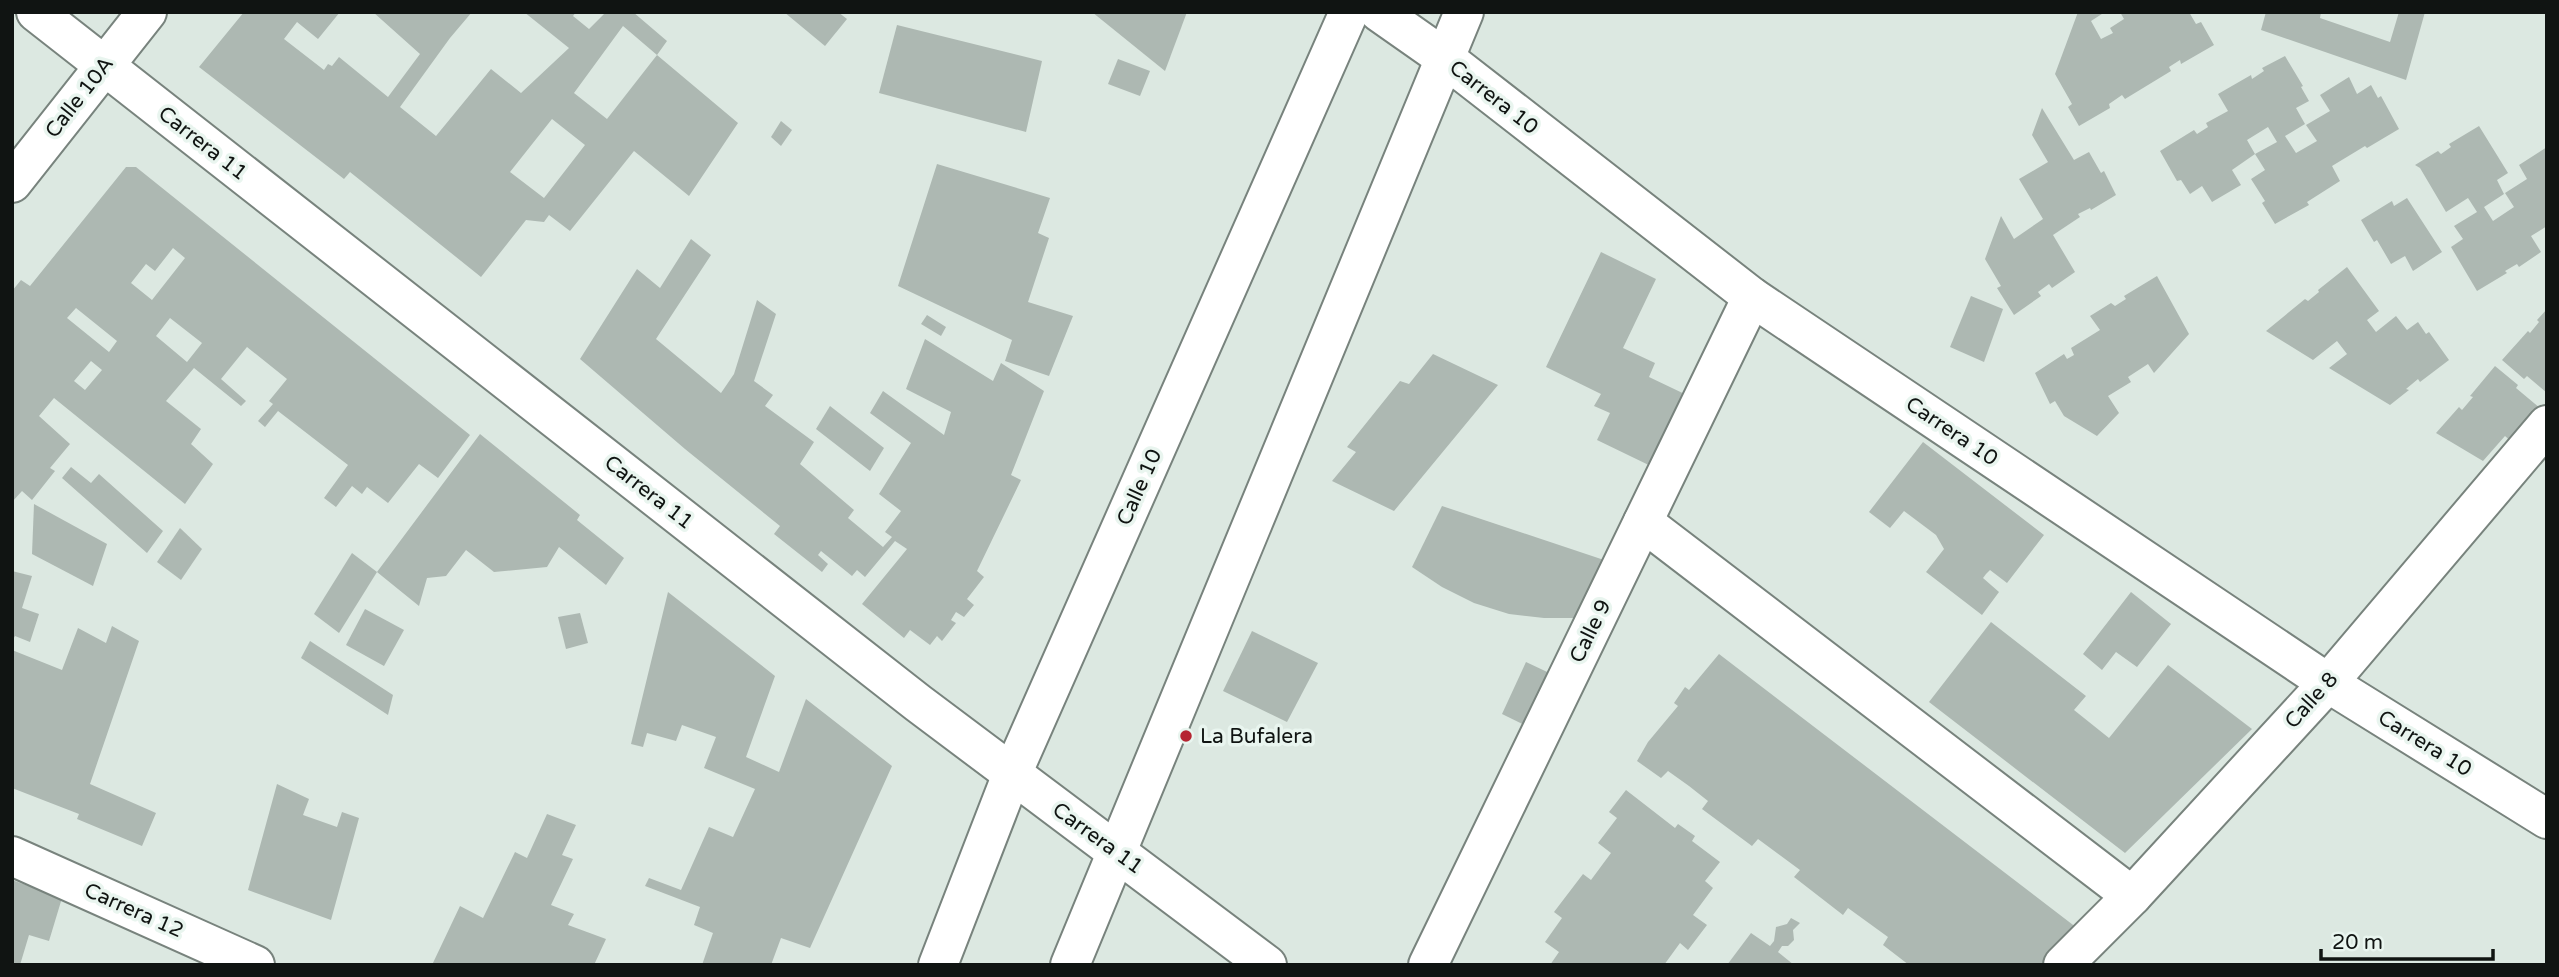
<svg xmlns="http://www.w3.org/2000/svg" width="2559" height="977" font-family="'Varela Round',sans-serif">
  <rect width="100%" height="100%" fill="#dce8e1"/>
  <!-- building -->
  <g fill="#adb8b2" fill-rule="evenodd">
    <path d="M244 12H340L318 39 297 22 284 39 324 70 328 64 332 66 339 57 388 97 420 54 373 12H472L450 38 400 107 436 136 491 69 521 93 569 48 524 12H576L573 16 589 29 604 14 602 12H633L667 41 657 55 623 26 574 93 607 119 657 55 738 123 689 196 634 151 570 231 549 215 544 222 526 220 481 277 350 172 344 179 199 67ZM552 119 585 145 544 198 510 172Z"/>
    <path d="M784 12H838L847 19 825 46Z"/>
    <path d="M1092 12H1187L1165 71Z"/>
    <path d="M2078 12H2105L2091 21 2101 39 2113 33 2110 28 2124 19 2120 12H2189L2196 24 2201 22 2214 45 2181 64 2180 60 2169 67 2171 71 2125 99 2122 95 2109 104 2110 108 2079 126 2068 107 2072 104 2055 74Z"/>
    <path d="M2266 12H2321L2320 18 2390 42 2399 12H2425L2406 80 2261 30Z"/>
    <path d="M897 25 1042 61 1026 132 879 93Z"/>
    <path d="M2285 56 2303 86 2301 87 2309 101 2296 108 2305 124 2285 136 2296 153 2317 141 2306 125 2330 111 2320 95 2349 77 2357 94 2371 85 2378 98 2381 96 2399 129 2367 148 2365 146 2332 166 2340 181 2307 202 2309 205 2275 224 2262 203 2265 201 2251 179 2265 170 2255 154 2277 142 2268 127 2247 140 2255 154 2232 170 2241 185 2212 202 2202 186 2190 194 2181 180 2177 181 2160 151 2194 130 2197 134 2208 127 2206 123 2228 111 2218 94 2251 75 2252 79 2264 71 2262 68Z"/>
    <path d="M1118 59 1150 71 1140 96 1108 84Z"/>
    <path d="M2042 108 2074 160 2089 152 2101 173 2104 171 2116 195 2091 210 2090 208 2078 214 2080 217 2053 235 2075 272 2052 288 2049 284 2038 292 2041 296 2014 315 1997 288 2001 286 1985 259 2001 216 2014 239 2043 219 2019 179 2048 162 2032 135Z"/>
    <path d="M781 121 792 130 781 146 771 137Z"/>
    <path d="M2479 126 2508 173 2497 180 2504 194 2484 207 2493 221 2514 207 2505 193 2527 179 2519 165 2547 147V226L2531 236 2541 252 2519 267 2517 264 2505 271 2507 273 2477 291 2451 247 2463 239 2454 226 2477 212 2468 198 2446 212 2420 168 2415 165 2438 151 2441 154 2451 147 2449 144Z"/>
    <path d="M937 164 1050 198 1038 233 1049 238 1028 302 1073 316 1049 376 1005 361 1012 340 898 286Z"/>
    <path d="M126 167H136L470 435 438 478 419 464 388 503 367 487 362 494 352 486 336 507 324 498 348 465 278 411 265 427 258 421 273 404 269 401 287 379 247 347 221 379 246 401 241 406 194 368 166 401 201 429 191 444 213 464 185 504 54 398 39 416 70 444 50 468 55 471 32 500 22 491 12 502V291L21 280 30 286ZM173 248 185 258 152 300 131 283 146 264 155 271ZM76 308 117 341 109 352 67 318ZM170 318 202 343 187 362 156 336ZM91 361 102 370 85 390 74 381Z"/>
    <path d="M2407 198 2442 252 2413 271 2405 256 2391 264 2377 240 2374 242 2361 220 2392 201 2394 206Z"/>
    <path d="M691 239 711 255 656 339 721 393 734 374 757 300 776 314 754 381 773 395 765 406 814 442 800 464 854 510 848 518 883 547 892 537 885 532 901 511 879 494 911 443 870 413 883 391 944 435 951 412 906 389 925 339 993 381 1001 363 1044 391 1011 475 1021 480 977 571 984 577 967 599 974 605 964 617 956 612 951 620 956 623 942 641 937 636 930 645 910 630 904 638 862 604 907 549 895 541 865 577 857 570 852 576 821 551 818 555 828 564 822 572 774 534 780 526 685 449 580 359 637 269 660 288Z"/>
    <path d="M1601 252 1656 279 1623 348 1655 363 1649 377 1693 398 1659 470 1597 440 1610 413 1594 406 1601 394 1546 367Z"/>
    <path d="M2347 267 2379 311 2367 320 2376 332 2396 316 2407 330 2418 322 2426 334 2429 332 2449 360 2420 382 2418 379 2406 389 2409 390 2390 405 2329 368 2347 354 2337 341 2313 360 2266 331 2305 299 2308 301 2319 292 2318 290Z"/>
    <path d="M2157 276 2189 334 2154 373 2148 364 2128 377 2131 382 2108 396 2119 413 2097 436 2064 416 2055 401 2050 404 2035 373 2064 354 2067 359 2074 355 2071 348 2100 330 2090 316 2111 303 2115 306 2126 299 2124 296Z"/>
    <path d="M1971 296 2003 309 1984 362 1950 347Z"/>
    <path d="M2547 309V393L2527 376 2524 379 2502 360 2528 331 2530 333 2539 322 2537 320Z"/>
    <path d="M927 315 946 327 941 336 921 324Z"/>
    <path d="M1433 354 1498 385 1394 511 1332 481 1356 452 1347 447 1400 381 1409 384Z"/>
    <path d="M2495 366 2518 385 2516 388 2546 413 2516 446 2505 436 2483 461 2436 433 2459 407 2462 410 2473 397 2470 396Z"/>
    <path d="M830 406 884 448 870 471 816 429Z"/>
    <path d="M480 434 580 515 577 520 624 558 606 585 559 547 547 567 494 572 466 550 446 576 427 578 419 606 377 572Z"/>
    <path d="M1923 442 2044 535 2007 583 1990 570 1986 574 1983 578 1999 592 1982 615 1926 572 1944 549 1936 535 1904 511 1890 528 1869 512Z"/>
    <path d="M71 467 91 483 99 474 163 531 147 553 62 478Z"/>
    <path d="M34 504 107 544 93 586 32 554Z"/>
    <path d="M1442 506 1607 561 1579 618H1544L1509 614 1474 603 1442 587 1412 567Z"/>
    <path d="M180 528 202 549 181 580 157 562Z"/>
    <path d="M352 553 377 572 339 633 314 614Z"/>
    <path d="M12 571 32 576 22 608 39 614 30 642 15 636 12 641Z"/>
    <path d="M668 592 775 676 746 757 779 772 806 699 892 766 810 948 781 938 771 965H702L713 933 694 925 700 907 645 886 649 878 681 890 709 827 733 837 755 789 704 768 716 737 682 725 676 741 647 733 643 747 631 744Z"/>
    <path d="M2131 592 2171 624 2137 667 2116 652 2102 670 2083 654Z"/>
    <path d="M365 609 404 630 384 666 346 645Z"/>
    <path d="M580 613 588 643 566 649 558 617Z"/>
    <path d="M1991 622 2086 696 2074 710 2109 738 2168 665 2252 729 2125 853 1929 702Z"/>
    <path d="M112 626 139 641 90 784 156 813 142 846 77 819 79 814 12 788V650L62 670 78 628 106 643Z"/>
    <path d="M1252 631 1318 663 1287 722 1223 691Z"/>
    <path d="M310 641 393 695 388 715 301 658Z"/>
    <path d="M1719 654 2077 928 2054 965H1909L1883 945 1888 937 1848 908 1843 915 1794 877 1800 870 1758 839 1752 846 1702 809 1708 801 1689 786 1668 771 1661 778 1637 761 1648 742 1678 706 1674 703 1685 687 1689 690Z"/>
    <path d="M1526 662 1560 678 1535 730 1502 714Z"/>
    <path d="M277 784 309 799 303 815 337 827 342 812 359 818 331 920 248 890Z"/>
    <path d="M1626 790 1675 828 1678 824 1695 836 1692 841 1720 862 1705 881 1713 888 1693 915 1707 925 1688 950 1680 943 1664 965H1550L1559 952 1545 942 1562 918 1554 912 1583 874 1591 880 1611 853 1598 843 1617 818 1609 812Z"/>
    <path d="M547 814 576 825 562 855 573 859 551 905 574 914 568 925 606 939 594 965H432L460 906 483 918 515 852 527 858Z"/>
    <path d="M12 880 62 898 49 941 29 935 20 965H12Z"/>
    <path d="M1791 918 1800 923 1793 930 1794 940 1788 946H1782L1778 952 1794 965H1727L1751 933 1770 946 1774 941 1776 927 1787 924Z"/>
  </g>
  <g fill="none" stroke-linecap="round" stroke-linejoin="round">
    <defs>
      <g id="street">
        <path d="M36 12 918 703 1267 965"/>
        <path d="M1379 12 1446 59 1752 297 2328 683 2547 819"/>
        <path d="M12 183 147 12"/>
        <path d="M1643 522 2132 896"/>
        <path d="M1070 965 1464 12"/>
        <path d="M1428 965 1752 297"/>
        <path d="M2063 965 2132 896 2328 683 2547 425"/>
      </g>
      <g id="secondary">
        <path d="M12 856 255 965"/>
        <path d="M938 965 1012 774 1349 12"/>
      </g>
    </defs>
    <!-- street casing -->
    <use href="#street" stroke="#78837d" stroke-width="42"/>
    <!-- secondary casing -->
    <use href="#secondary" stroke="#78837d" stroke-width="42"/>
    <!-- street -->
    <use href="#street" stroke="#fff" stroke-width="38"/>
    <!-- secondary -->
    <use href="#secondary" stroke="#fff" stroke-width="38"/>
  </g>
  <!-- markers -->
  <circle fill="#b52431" stroke="#e9f5ef" stroke-width="2.5" cx="1186" cy="736" r="7"/>
  <g text-anchor="middle" stroke-width="7" stroke-linejoin="round" paint-order="stroke">
    <!-- street labels -->
    <g font-size="21" fill="#101412" stroke="#e9f5ef">
      <text transform="translate(79 97) rotate(-52)" y="7">Calle 10A</text>
      <text transform="translate(1494 97) rotate(38)" y="7">Carrera 10</text>
      <text transform="translate(203 143) rotate(38)" y="7">Carrera 11</text>
      <text transform="translate(1952 431) rotate(34)" y="7">Carrera 10</text>
      <text transform="translate(1139 487) rotate(-66)" y="7">Calle 10</text>
      <text transform="translate(649 492) rotate(38)" y="7">Carrera 11</text>
      <text transform="translate(1590 631) rotate(-64)" y="7">Calle 9</text>
      <text transform="translate(2311 700) rotate(-48)" y="7">Calle 8</text>
      <text transform="translate(2425 743) rotate(32)" y="7">Carrera 10</text>
      <text transform="translate(1098 838) rotate(36)" y="7">Carrera 11</text>
      <text transform="translate(134 910) rotate(24)" y="7">Carrera 12</text>
    </g>
    <!-- poi labels -->
    <g font-size="21" fill="#101412" stroke="#e9f5ef" text-anchor="start">
      <text x="1200" y="743">La Bufalera</text>
    </g>
  </g>
  <!-- border -->
  <rect width="2559" height="977" fill="none" stroke="#101412" stroke-width="28"/>
  <!-- scale -->
  <path d="M2321 949v10h172v-10" fill="none" stroke="#101412" stroke-width="3.5"/>
  <text x="2332" y="949" font-size="21" fill="#101412" stroke="#e9f5ef" stroke-width="5" paint-order="stroke">20 m</text>
</svg>
